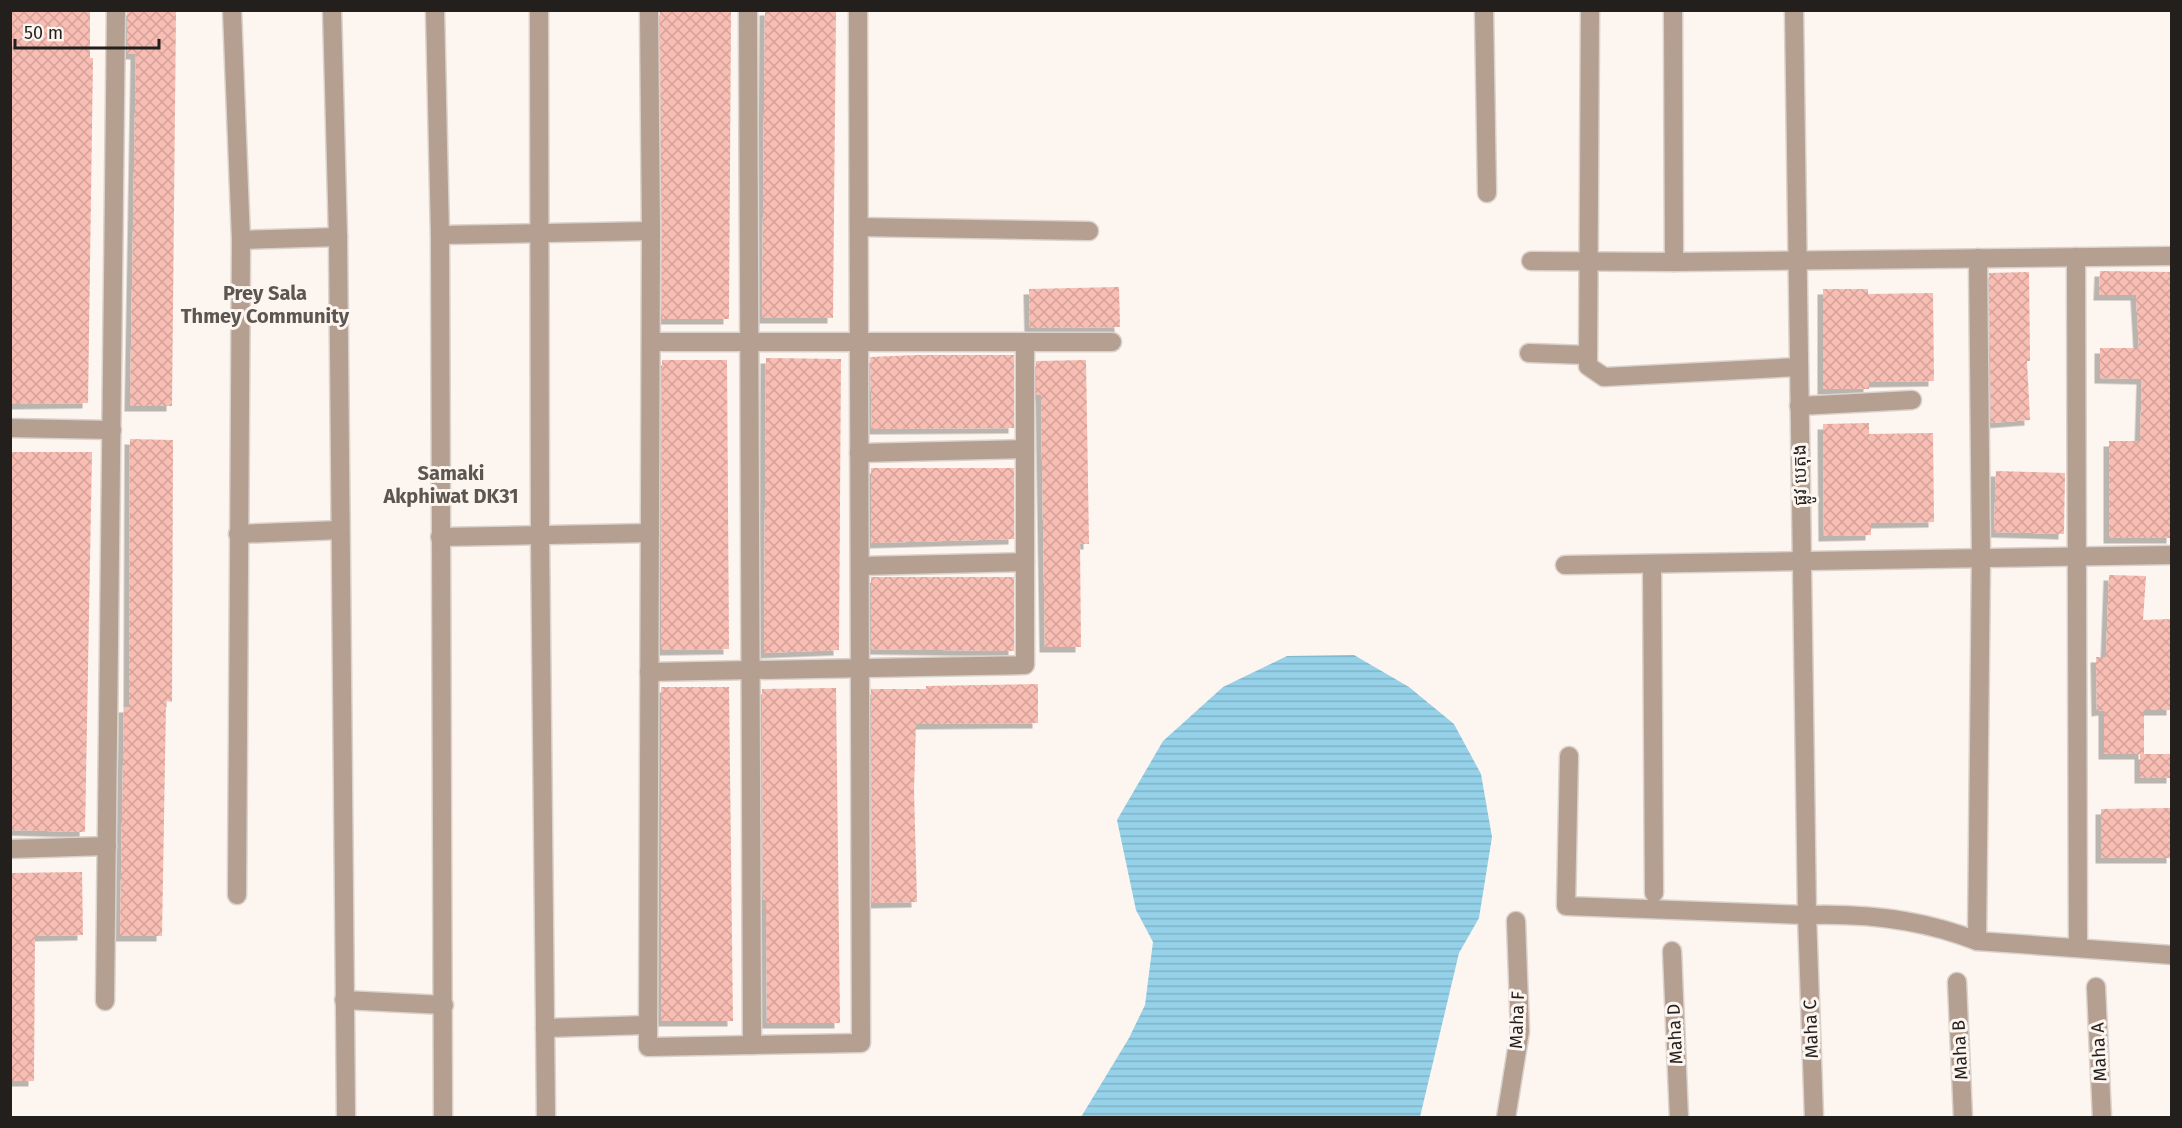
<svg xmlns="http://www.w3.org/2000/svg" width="2182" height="1128" font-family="'Fira Sans','Noto Sans Khmer',sans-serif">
  <defs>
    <pattern id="water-rules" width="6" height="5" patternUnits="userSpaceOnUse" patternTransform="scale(1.5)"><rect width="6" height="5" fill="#95d1e9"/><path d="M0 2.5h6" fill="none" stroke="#80b3c7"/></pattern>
    <pattern id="building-cross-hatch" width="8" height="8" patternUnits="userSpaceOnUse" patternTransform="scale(1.5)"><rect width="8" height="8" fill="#f8bdb3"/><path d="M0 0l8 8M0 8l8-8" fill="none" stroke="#d4a29a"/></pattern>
    <filter id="shadow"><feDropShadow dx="-5.5" dy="5.5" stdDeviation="0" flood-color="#0004"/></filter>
  </defs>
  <rect width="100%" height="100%" fill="#fdf5ef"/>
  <!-- water -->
  <path fill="url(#water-rules)" d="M1354 655 1409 687 1454 724 1481 774 1492 837 1479 918 1459 953 1420 1117H1081L1129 1038 1145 1005 1153 942 1136 910 1117 820 1163 741 1223 687 1287 656Z"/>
  <!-- building -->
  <g fill="url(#building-cross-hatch)" filter="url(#shadow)">
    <path d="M10 10H90V58H93L88 403 10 404Z"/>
    <path d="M127 10H176L172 406H130L136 54H127Z"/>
    <path d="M660 10H731L729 319H662Z"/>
    <path d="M765 10H836L833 318H762Z"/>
    <path d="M2100 271 2172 272V538H2109V441H2140L2142 379 2100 378V348H2139L2136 295H2099Z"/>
    <path d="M2029 272 2030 361H2027L2030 420 1991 423 1989 273Z"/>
    <path d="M1119 287 1120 327 1030 328 1029 289Z"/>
    <path d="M1823 289H1868V294L1933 293 1934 381 1869 382V389H1823Z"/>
    <path d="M917 355H1014V428L872 429 870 357Z"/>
    <path d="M766 358 841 359 839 650 764 653Z"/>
    <path d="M662 360H727L729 649 661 650Z"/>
    <path d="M1086 360 1089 544H1080L1081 647H1045L1041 395H1036V361Z"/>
    <path d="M1869 423V434L1933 433 1934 522 1871 523V535L1824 536 1823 424Z"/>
    <path d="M130 439 173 440 172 702 166 701 162 936H120L124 707H129Z"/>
    <path d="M10 452H92L85 832 10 830Z"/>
    <path d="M871 468H1014V539L871 543Z"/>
    <path d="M1996 471 2065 473 2064 534 1994 532Z"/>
    <path d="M2109 575 2146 576 2143 620 2172 619V710H2144V754H2172V778H2140V754H2104V710L2097 711 2096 657H2106Z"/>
    <path d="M871 577H1014V651L871 649Z"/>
    <path d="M1038 684V723L916 724 914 790 917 902 872 903 871 689H926V686Z"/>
    <path d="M661 687H729L733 1021H661Z"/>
    <path d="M836 688 840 1023H767L766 900H763L762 689Z"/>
    <path d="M2172 808V858H2101V809Z"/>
    <path d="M82 872 83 935 35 936 34 1081H10V873Z"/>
  </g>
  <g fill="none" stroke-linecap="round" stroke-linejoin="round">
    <defs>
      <g id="minor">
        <path d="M232 10 241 240 237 895"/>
        <path d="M332 10 338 237 346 1118"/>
        <path d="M435 10 440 235 443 1118"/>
        <path d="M539 10 540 535 546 1118"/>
        <path d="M649 10 651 231 648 1047 752 1045"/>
        <path d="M748 10 752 1045 861 1043 858 10"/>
        <path d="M1484 10 1487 193"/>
        <path d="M1590 10 1588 366 1604 377 1799 367"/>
        <path d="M1673 10 1674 262"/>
        <path d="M1794 10 1807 915 1814 1118"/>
        <path d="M859 227 1089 231"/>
        <path d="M440 235 651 231"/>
        <path d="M241 240 338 237"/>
        <path d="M2076 257 2078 947"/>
        <path d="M1531 261 1674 262 2172 256"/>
        <path d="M651 342H1112"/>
        <path d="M1529 353 1586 355"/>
        <path d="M1799 406 1912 400"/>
        <path d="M10 428 112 430"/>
        <path d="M859 453 1025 449"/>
        <path d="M238 534 340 530"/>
        <path d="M440 537 650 533"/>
        <path d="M1652 564 1654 893"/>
        <path d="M1565 565 2172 555"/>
        <path d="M860 566 1025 562"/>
        <path d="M649 672 1025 665V342"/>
        <path d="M1569 756 1566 906 1807 915C1866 913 1922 919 1977 941L2172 955"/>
        <path d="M10 849 107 846"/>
        <path d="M1977 941 1981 556 1978 258"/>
        <path d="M1672 951 1679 1118"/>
        <path d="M1957 982 1963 1118"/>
        <path d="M2096 987 2102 1118"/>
        <path d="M344 1000 444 1005"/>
        <path d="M105 1001 116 10"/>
        <path d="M545 1028 648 1025"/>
        <path d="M1506 1118 1520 1031 1516 921"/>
      </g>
    </defs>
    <!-- minor casing -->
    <use href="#minor" stroke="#dad3cd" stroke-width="21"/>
    <!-- minor -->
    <use href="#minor" stroke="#b49f91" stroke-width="18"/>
  </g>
  <g text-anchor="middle" stroke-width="6" stroke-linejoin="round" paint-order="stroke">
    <!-- street labels -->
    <g font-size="18" fill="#221f1d" stroke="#fdf5ef">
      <text transform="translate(1800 475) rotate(-91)" y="6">ផ្លូវ បេតុង</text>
      <text transform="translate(1517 1020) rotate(-88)" y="6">Maha F</text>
      <text transform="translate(1811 1029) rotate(-92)" y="6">Maha C</text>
      <text transform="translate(1675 1034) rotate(-93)" y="6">Maha D</text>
      <text transform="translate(1960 1050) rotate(-93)" y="6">Maha B</text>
      <text transform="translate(2099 1052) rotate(-93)" y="6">Maha A</text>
    </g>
    <!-- neighbourhood labels -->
    <g font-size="20" font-weight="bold" fill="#5c5550" stroke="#fdf5ef">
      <text x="265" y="300">Prey Sala<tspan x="265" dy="23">Thmey Community</tspan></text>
      <text x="451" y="480">Samaki<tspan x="451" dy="23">Akphiwat DK31</tspan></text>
    </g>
  </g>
  <!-- border -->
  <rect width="2182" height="1128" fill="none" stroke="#221f1d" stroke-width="24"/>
  <!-- scale -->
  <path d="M15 39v9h144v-9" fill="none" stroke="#221f1d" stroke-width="3"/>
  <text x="24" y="39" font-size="18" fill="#221f1d" stroke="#fdf5ef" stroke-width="4.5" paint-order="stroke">50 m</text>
</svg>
